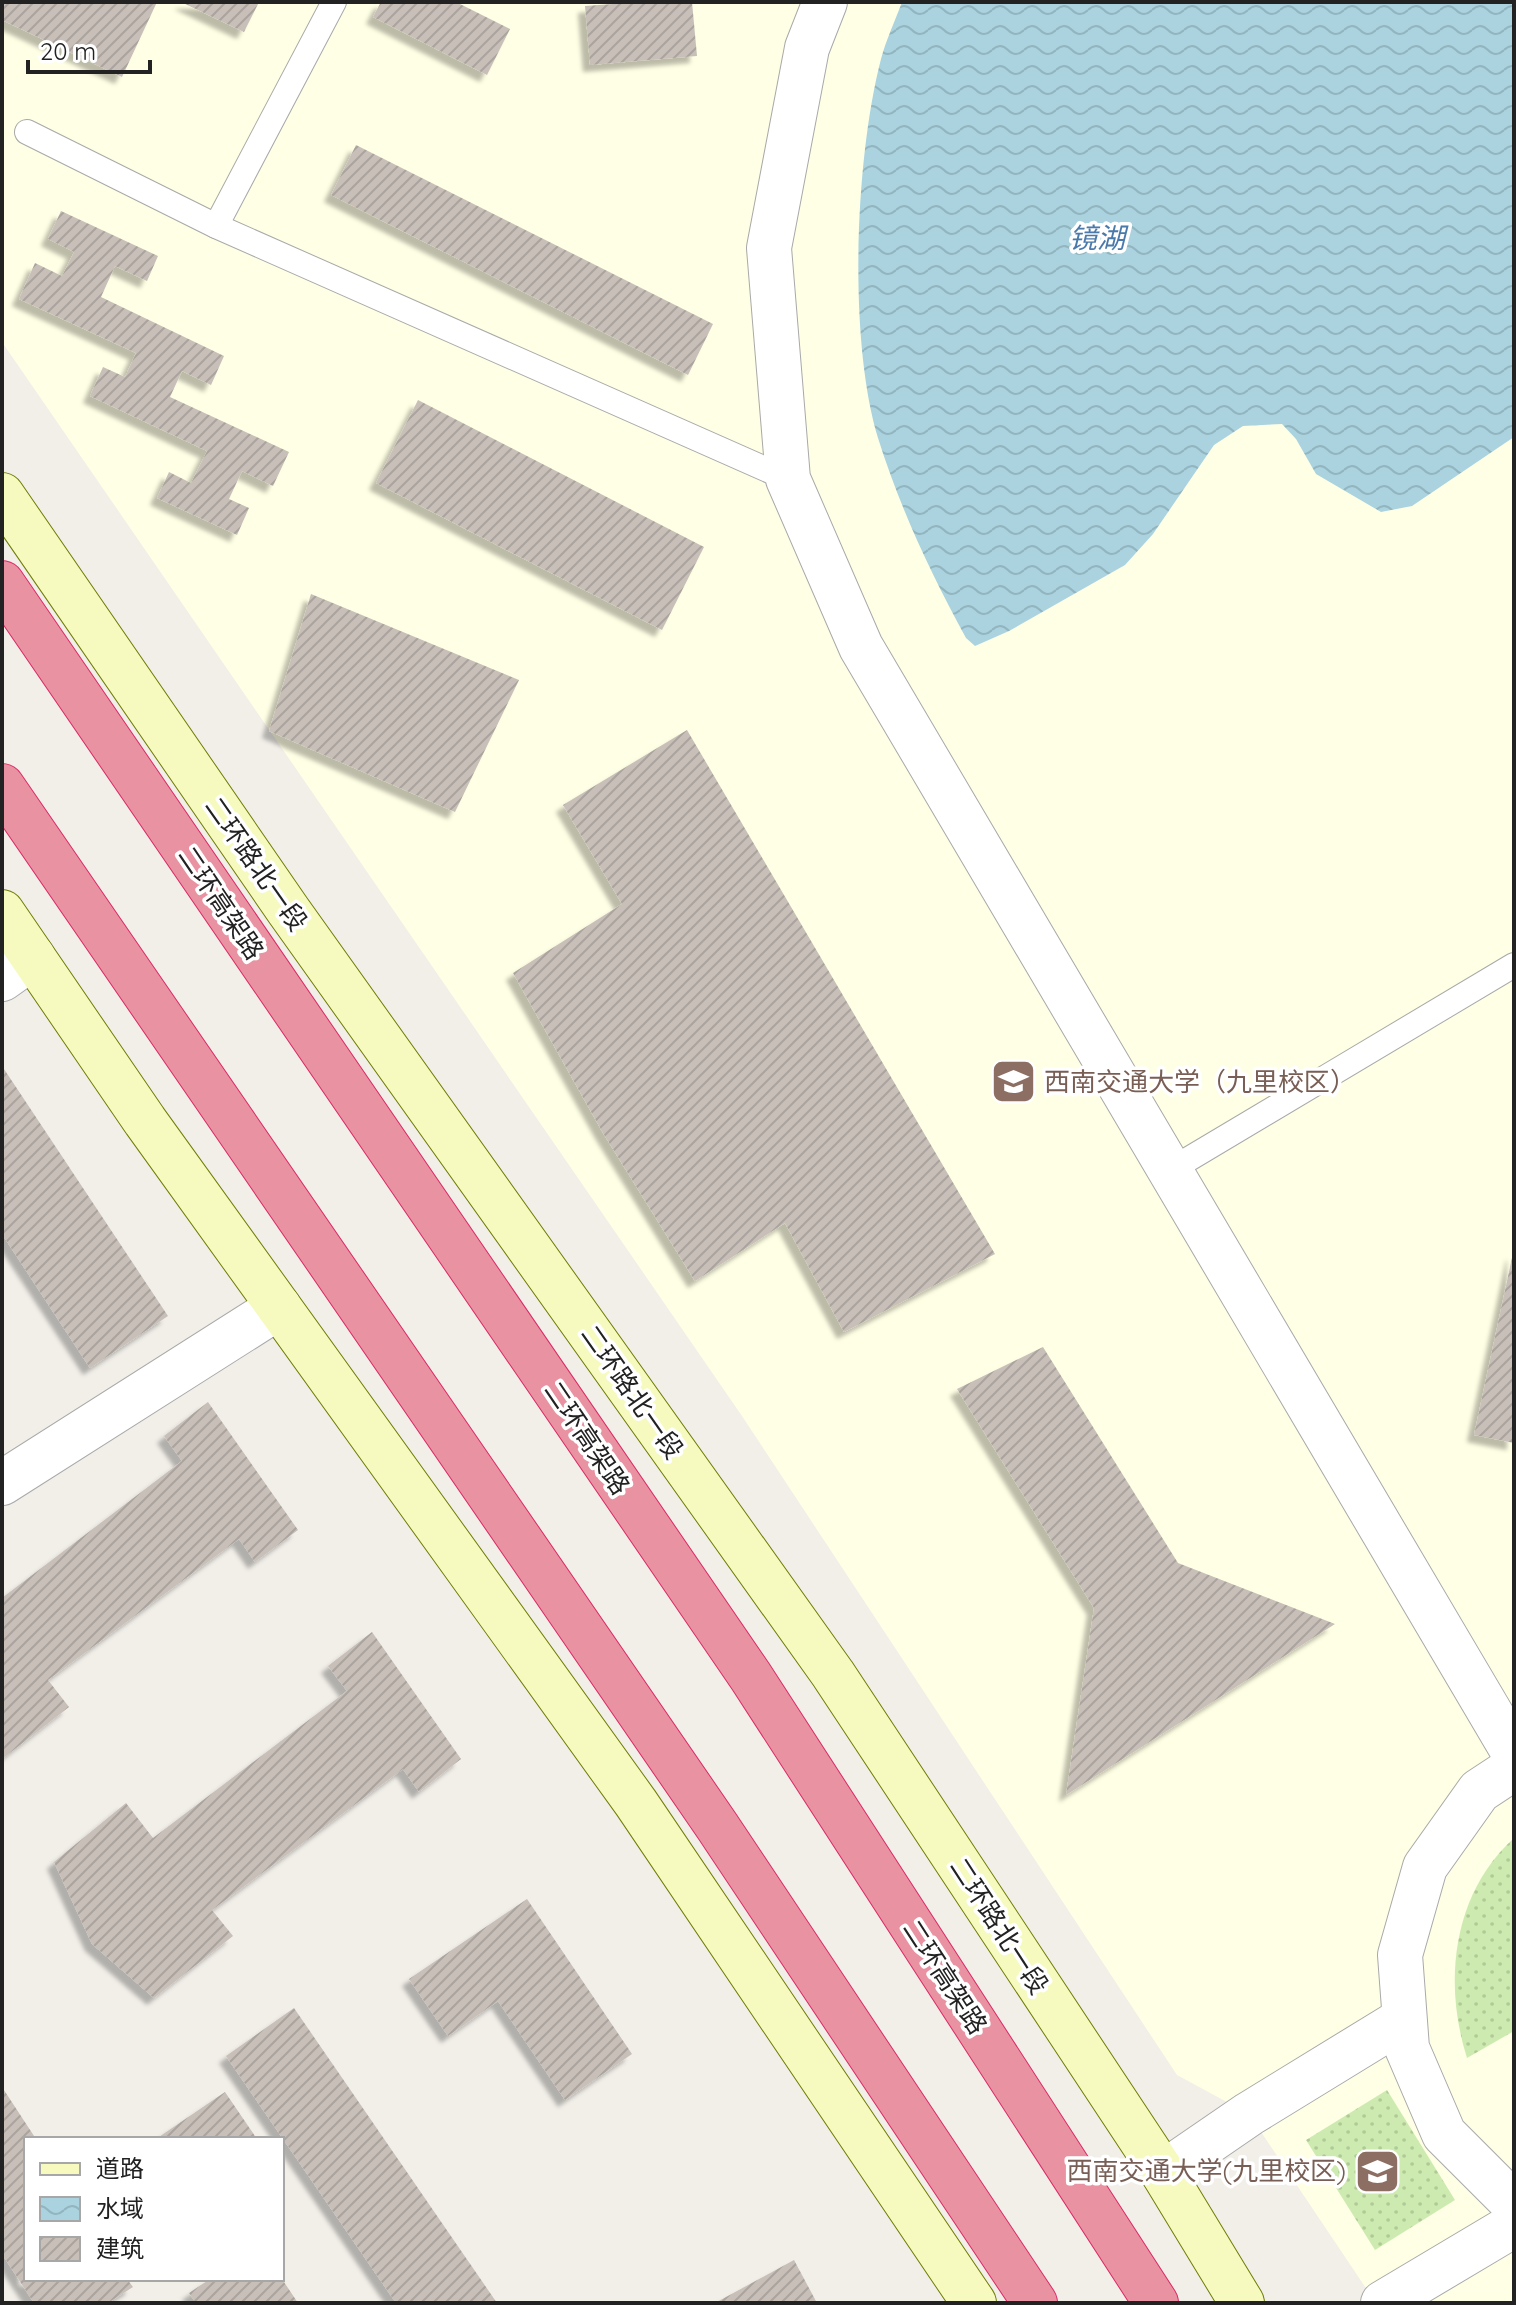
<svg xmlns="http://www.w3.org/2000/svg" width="1516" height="2305" font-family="Quicksand,'Noto Sans SC',sans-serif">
  <defs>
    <pattern id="grass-dots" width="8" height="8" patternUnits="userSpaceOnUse" patternTransform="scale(2)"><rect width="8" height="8" fill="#cdebb0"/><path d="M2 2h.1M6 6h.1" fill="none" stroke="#b0c997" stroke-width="1.8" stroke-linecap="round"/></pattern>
    <pattern id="water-waves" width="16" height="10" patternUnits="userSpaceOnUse" patternTransform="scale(2)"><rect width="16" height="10" fill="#aad3df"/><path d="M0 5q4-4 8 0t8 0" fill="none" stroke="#92b5bf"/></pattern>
    <pattern id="building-hatch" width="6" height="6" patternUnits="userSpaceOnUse" patternTransform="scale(2)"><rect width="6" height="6" fill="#c7bfb8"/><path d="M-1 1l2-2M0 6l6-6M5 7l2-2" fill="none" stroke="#aba49e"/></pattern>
    <filter id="shadow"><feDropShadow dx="-7" dy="7" stdDeviation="2" flood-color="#0004"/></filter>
  </defs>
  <rect width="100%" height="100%" fill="#f2efe9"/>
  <!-- education -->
  <path fill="#ffffe5" d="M2 2H1514V2303H1376L1249 2114 1177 2075 742 1416 2 342Z"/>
  <!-- grass -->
  <g fill="url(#grass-dots)">
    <path d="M1514 1838V2031L1467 2058C1443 1983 1452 1894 1514 1838Z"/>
    <path d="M1387 2090 1455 2200 1375 2250 1306 2140Z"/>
  </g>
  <!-- water -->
  <path fill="url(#water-waves)" d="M902 2H1514V437L1412 506 1381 512 1316 474 1296 439 1282 424 1243 426 1214 445 1153 534 1125 565 1009 631 975 646 966 638C931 574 900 508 878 438 848 339 855 159 881 59 886 40 895 21 902 2Z"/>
  <!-- building -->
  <g fill="url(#building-hatch)" filter="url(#shadow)">
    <path d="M2 2H157L122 77 2 20Z"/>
    <path d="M181 2H259L244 32Z"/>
    <path d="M381 2H456L510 29 487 75 373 17Z"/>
    <path d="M640 2H692L697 56 590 65 585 6Z"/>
    <path d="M356 145 713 324 688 375 331 195Z"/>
    <path d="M61 211 158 256 147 281 115 266 101 297 224 356 211 385 182 371 170 397 289 452 273 486 242 471 229 499 249 508 237 535 157 498 169 472 191 483 207 451 90 396 103 367 125 377 136 353 19 299 35 263 62 276 74 252 48 239Z"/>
    <path d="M418 400 704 547 662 630 376 483Z"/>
    <path d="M311 594 519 680 455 812 269 731Z"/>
    <path d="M687 730 995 1254 844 1332 785 1223 695 1281 603 1133 513 973 622 904 563 805Z"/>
    <path d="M2 1066 168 1316 90 1368 2 1234Z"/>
    <path d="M1513 1253 1514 1254V1443L1474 1435Z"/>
    <path d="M1043 1347 1178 1563 1335 1624 1066 1795 1094 1608 957 1389Z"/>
    <path d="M208 1402 298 1530 255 1562 239 1539 48 1680 69 1707 2 1759V1598L182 1461 164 1436Z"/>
    <path d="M372 1632 461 1759 419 1792 403 1769 212 1910 233 1936 154 1998 92 1944 54 1862 126 1803 153 1838 347 1691 328 1666Z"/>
    <path d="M527 1899 632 2054 565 2100 498 2001 448 2036 409 1979Z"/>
    <path d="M294 2008 497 2303H396L226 2056Z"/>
    <path d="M2 2087 36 2139H26V2279H127L133 2287 108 2303H34L2 2254Z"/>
    <path d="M225 2092 257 2139H156Z"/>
    <path d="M794 2260 817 2303H715Z"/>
    <path d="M210 2279H282L298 2303H196L189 2293Z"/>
  </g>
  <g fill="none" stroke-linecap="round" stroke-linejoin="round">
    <defs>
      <g id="lane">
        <path d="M27 132 216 226 788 479"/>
        <path d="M216 226 334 2"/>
        <path d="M1172 1169 1514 965"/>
      </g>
      <g id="street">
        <path d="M825 2 807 48 769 248 788 479 861 647 1514 1753"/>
        <path d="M2 979 33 957"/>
        <path d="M2 1483 279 1307"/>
        <path d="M1514 1768 1479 1791 1425 1867 1400 1955 1407 2048 1444 2134 1514 2204"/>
        <path d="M1163 2173 1249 2114 1404 2019"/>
        <path d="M1383 2303 1514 2225"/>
      </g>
      <g id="secondary">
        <path d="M2 495 288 910 833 1674 1163 2173 1242 2303"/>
        <path d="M2 912 145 1121 636 1803 974 2303"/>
      </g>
      <g id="highway">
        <path d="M2 583 751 1677 1156 2303"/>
        <path d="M2 786 717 1826 1035 2303"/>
      </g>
    </defs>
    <!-- lane casing -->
    <use href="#lane" stroke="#a9a9a9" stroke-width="26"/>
    <!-- street casing -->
    <use href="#street" stroke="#a9a9a9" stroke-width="46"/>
    <!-- secondary casing -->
    <use href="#secondary" stroke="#707d05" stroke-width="46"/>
    <!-- highway casing -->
    <use href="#highway" stroke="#dc2a67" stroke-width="46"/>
    <!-- lane -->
    <use href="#lane" stroke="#fff" stroke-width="24"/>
    <!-- street -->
    <use href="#street" stroke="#fff" stroke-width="44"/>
    <!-- secondary -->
    <use href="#secondary" stroke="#f7fabf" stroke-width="44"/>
    <!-- highway -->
    <use href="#highway" stroke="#e892a2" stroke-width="44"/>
  </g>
  <!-- icons -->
  <defs>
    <symbol id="university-square" viewBox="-11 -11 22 22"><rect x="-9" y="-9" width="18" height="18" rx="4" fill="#8d6e63" stroke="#fff"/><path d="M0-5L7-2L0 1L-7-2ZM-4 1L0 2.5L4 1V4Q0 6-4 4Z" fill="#fff"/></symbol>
    <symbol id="school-square" viewBox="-11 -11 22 22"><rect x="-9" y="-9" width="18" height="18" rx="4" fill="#8d6e63" stroke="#fff"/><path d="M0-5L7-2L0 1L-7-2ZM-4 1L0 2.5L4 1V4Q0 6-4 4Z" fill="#fff"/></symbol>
  </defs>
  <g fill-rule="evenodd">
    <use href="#university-square" x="988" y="1056" width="51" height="51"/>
    <use href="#school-square" x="1352" y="2146" width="51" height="51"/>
  </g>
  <g text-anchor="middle" stroke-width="7" stroke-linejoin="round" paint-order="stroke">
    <!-- street labels -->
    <g font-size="26" fill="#222" stroke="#fff">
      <text transform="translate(256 864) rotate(55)" y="9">二环路北一段</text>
      <text transform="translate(221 903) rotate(56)" y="9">二环高架路</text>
      <text transform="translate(632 1392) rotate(55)" y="9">二环路北一段</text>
      <text transform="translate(587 1438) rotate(56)" y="9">二环高架路</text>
      <text transform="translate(999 1926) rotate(57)" y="9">二环路北一段</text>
      <text transform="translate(945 1977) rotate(57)" y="9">二环高架路</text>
    </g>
    <!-- education labels -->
    <g font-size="26" fill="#785e54" stroke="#fff" text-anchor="start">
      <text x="1044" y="1091">西南交通大学（九里校区）</text>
      <text x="1346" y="2180" text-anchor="end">西南交通大学(九里校区)</text>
    </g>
    <!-- water labels -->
    <g font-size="28" font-style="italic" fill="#4a7aab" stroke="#fff">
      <text x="1097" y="248">镜湖</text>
    </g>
  </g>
  <!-- border -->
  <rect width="1516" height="2305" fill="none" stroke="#222222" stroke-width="8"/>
  <!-- legend -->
  <rect x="24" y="2137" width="260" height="144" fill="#ffffff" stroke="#a7a7a7" stroke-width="2"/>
  <rect x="40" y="2163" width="40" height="12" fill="#f7fabf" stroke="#a7a7a7" stroke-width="2"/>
  <text x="96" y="2177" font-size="24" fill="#222222">道路</text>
  <rect x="40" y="2197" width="40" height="24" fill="url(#water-waves)" stroke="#a7a7a7" stroke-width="2"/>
  <text x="96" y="2217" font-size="24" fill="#222222">水域</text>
  <rect x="40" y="2237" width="40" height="24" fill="url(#building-hatch)" stroke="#a7a7a7" stroke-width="2"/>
  <text x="96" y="2257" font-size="24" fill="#222222">建筑</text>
  <!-- scale -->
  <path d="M28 60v12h122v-12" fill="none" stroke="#222222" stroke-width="4"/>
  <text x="40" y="60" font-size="24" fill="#222222" stroke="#ffffff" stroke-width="6" paint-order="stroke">20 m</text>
</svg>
